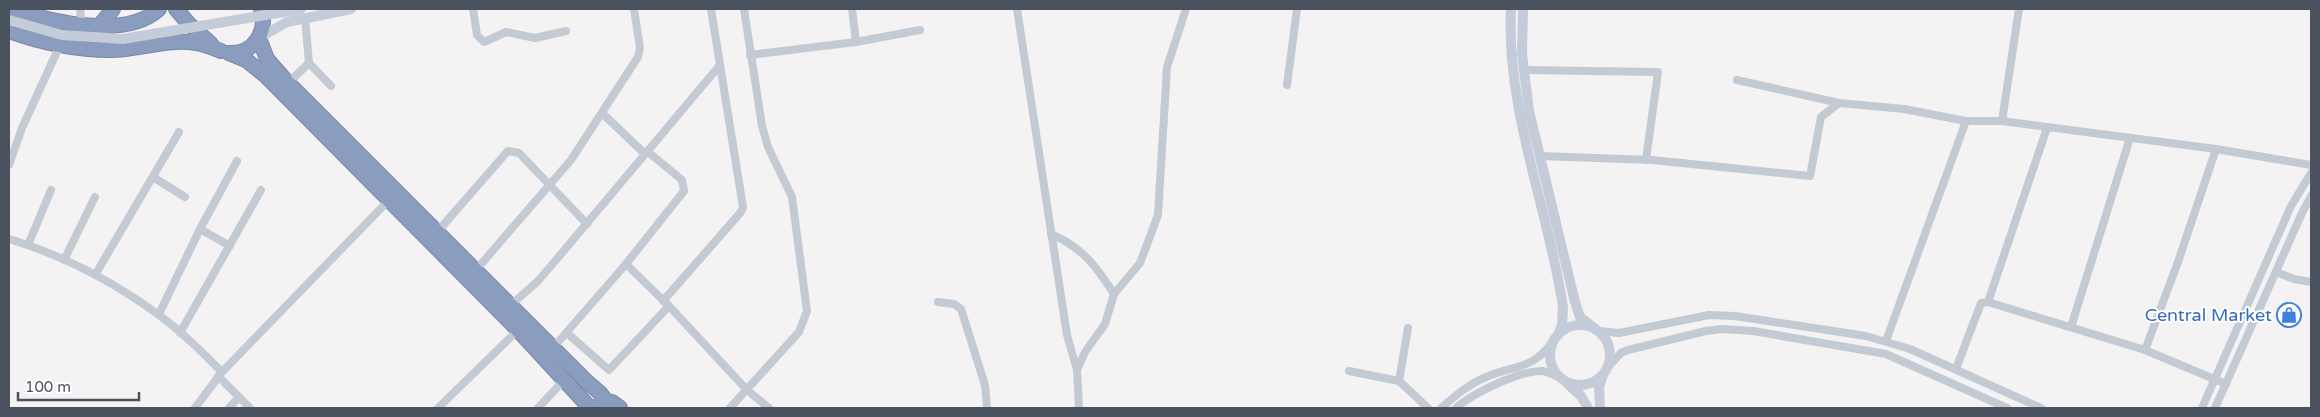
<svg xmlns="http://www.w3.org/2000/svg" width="2320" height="417" font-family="'Varela Round',sans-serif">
  <rect width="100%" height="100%" fill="#f4f2f2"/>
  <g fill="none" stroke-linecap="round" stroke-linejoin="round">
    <defs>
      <g id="highway">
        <path d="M13 9C51 22 126 40 159 9"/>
        <path d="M176 9 189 24 211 44"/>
        <path d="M100 25 113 9"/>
        <path d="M9 31C42 43 76 50 111 50 139 50 168 38 196 43 205 44 213 48 221 51"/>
        <path d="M259 38 267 59 288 83 585 380 600 393 607 402"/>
        <path d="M229 53 246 60 266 76 518 330 590 408"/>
        <path d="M230 53C254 54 268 31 261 9"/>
        <path d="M599 405 612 402 620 408"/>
      </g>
    </defs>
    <!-- highway casing -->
    <use href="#highway" stroke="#78a" stroke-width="16"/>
    <!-- street -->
    <g stroke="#c3cad3" stroke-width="8">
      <path d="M80 9 82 25"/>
      <path d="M473 9 477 35 484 42 506 32 535 38 566 31"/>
      <path d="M852 9 856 42"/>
      <path d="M1017 9 1067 335 1077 370 1079 408"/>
      <path d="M305 18 309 63 331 86"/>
      <path d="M750 55 856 42 920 30"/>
      <path d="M1523 70 1658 72 1646 160"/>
      <path d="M1737 80 1839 103"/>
      <path d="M288 83 309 63"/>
      <path d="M1287 85 1297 9"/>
      <path d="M602 113 645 154"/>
      <path d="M2002 121 2019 9"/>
      <path d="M1540 156 1652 160 1810 176 1821 117 1839 103 1904 109 1966 121H2002L2216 149 2311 165"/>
      <path d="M9 165 22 128 60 45"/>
      <path d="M153 177 185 197"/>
      <path d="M200 229 230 246"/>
      <path d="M438 231 508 151 519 153 587 224"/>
      <path d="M1051 234C1083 248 1096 266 1114 294"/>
      <path d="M9 239C62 255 114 282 159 315 182 332 202 352 222 372"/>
      <path d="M28 245 51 190"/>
      <path d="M64 260 95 197"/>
      <path d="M626 264 669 306 747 390 769 408"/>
      <path d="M476 270 571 160 638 57 640 48 634 9"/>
      <path d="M2276 272 2294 279 2311 282"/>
      <path d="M95 275 179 132"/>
      <path d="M663 301 741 212 743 207 711 9"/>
      <path d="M938 302 954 304 961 309 985 385 987 408"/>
      <path d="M1988 302 2047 128"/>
      <path d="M511 305 538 281 556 260 720 65"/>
      <path d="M159 314 200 229 237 161"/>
      <path d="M2071 327 2130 138"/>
      <path d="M1408 328 1399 381 1428 408"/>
      <path d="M1599 331 1619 333 1709 315 1735 316 1866 336 1910 349 2041 408"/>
      <path d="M180 333 261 190"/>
      <path d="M567 333 609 370 669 306"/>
      <path d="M1886 341 1966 121"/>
      <path d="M553 348 626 264 684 191 682 180 647 151"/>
      <path d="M2145 350 2178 262 2216 149"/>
      <path d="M1606 369 1621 353 1628 350 1706 331 1722 329 1753 331 1886 354 2007 408"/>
      <path d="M1956 369 1981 303 1988 302 2145 350 2226 384"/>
      <path d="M1077 370 1085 352 1105 324 1114 294 1140 263 1158 215 1167 67 1186 9"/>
      <path d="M1349 371 1399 381"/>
      <path d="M218 376 250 408"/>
      <path d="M195 408 222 372 389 200"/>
      <path d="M229 408 239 397"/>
      <path d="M438 408 518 330"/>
      <path d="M538 408 565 379"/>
      <path d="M730 408 799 332 807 311 792 197 768 147 762 126 744 9"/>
      <path d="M1441 408C1455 396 1469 384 1486 377 1514 365 1531 370 1551 344"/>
      <path d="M1456 408C1473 393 1520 370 1543 371 1549 372 1553 375 1558 377"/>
      <path d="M2202 408 2291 206 2311 173"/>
      <path d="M2215 408 2302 213 2311 196"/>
    </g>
    <!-- secondary -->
    <g stroke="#c5ccd9" stroke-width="10">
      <path d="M1511 9C1506 111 1548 207 1563 307L1562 325 1559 333"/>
      <path d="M1523 9 1522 54 1529 111 1575 302 1580 317 1593 327"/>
      <path d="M259 38 287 22 351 9"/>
      <circle cx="1580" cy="355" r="30"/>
      <path d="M1568 384 1581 396 1588 408"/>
      <path d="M1600 408 1599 387 1603 375"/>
    </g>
    <!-- highway -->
    <use href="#highway" stroke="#8b9dbe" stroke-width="14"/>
    <!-- secondary-bridge -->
    <path stroke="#c5ccd9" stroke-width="10" d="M9 20 62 35 123 39 301 9"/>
  </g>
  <!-- icons -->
  <defs>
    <symbol id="shop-ring" viewBox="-11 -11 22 22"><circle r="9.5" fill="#fff" stroke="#3f7fe0" stroke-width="1.5"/><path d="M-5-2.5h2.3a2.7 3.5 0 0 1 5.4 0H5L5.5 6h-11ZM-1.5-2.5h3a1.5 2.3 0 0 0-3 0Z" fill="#3f7fe0"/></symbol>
  </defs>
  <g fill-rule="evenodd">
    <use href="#shop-ring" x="2275" y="301" width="28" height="28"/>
  </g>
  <g text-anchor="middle" stroke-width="4" stroke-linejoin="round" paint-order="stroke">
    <!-- shop labels -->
    <g font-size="18" fill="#366cbe" stroke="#fff" text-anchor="end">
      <text x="2272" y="321">Central Market</text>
    </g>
  </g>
  <!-- border -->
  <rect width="2320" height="417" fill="none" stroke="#4a525f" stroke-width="20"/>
  <!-- scale -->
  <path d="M18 392v8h121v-8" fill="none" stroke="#4a525f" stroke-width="2.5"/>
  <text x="25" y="392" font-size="15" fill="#4a525f" stroke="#ffffff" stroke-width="4" paint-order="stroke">100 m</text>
</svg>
